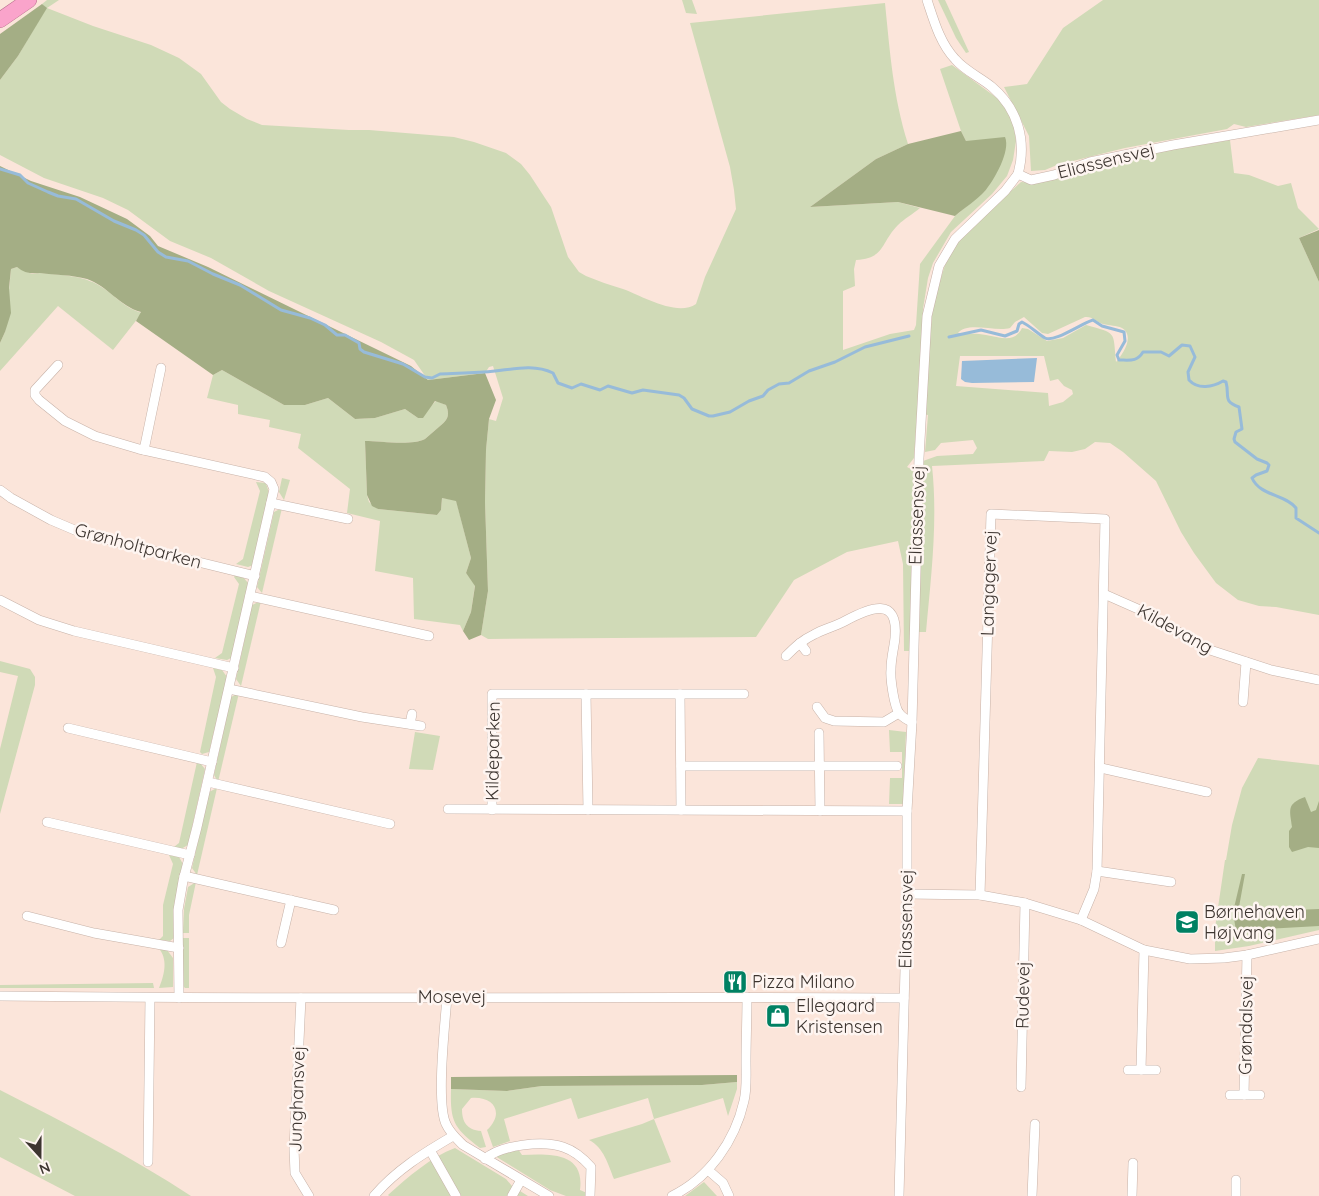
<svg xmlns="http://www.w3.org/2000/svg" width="1319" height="1196" font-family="Quicksand,sans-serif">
  <rect width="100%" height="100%" fill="#fbe5da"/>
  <!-- green -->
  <g fill="#d0dab7" fill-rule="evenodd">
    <path d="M47 0H59L47 8 93 26 151 45 179 58 201 74 221 102 230 109 247 119 262 125 349 130H369L454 137 474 142 506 153 521 164 530 175 545 198 551 207 568 257 579 272 586 276C598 281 610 285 623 289 642 296 677 317 696 304L705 277 736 209 734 190 730 167 690 23 885 3C890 52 893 96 908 144L876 159 810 207 898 202 920 208C913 214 904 219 898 225 880 243 886 258 856 260L854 269 855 286 843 291V350L890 334 914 330 916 325 920 264 955 216 985 191 966 141 961 131 940 69 952 65 997 98 1002 104 1013 120 1016 141 1013 160 1007 176 992 194 951 232 933 263 928 278 923 309 922 341 930 339 933 304 948 255 971 227 1021 182 1034 183 1161 151 1230 140 1234 173 1249 175 1278 186 1291 183 1298 208 1319 229 1299 238 1319 282V615L1276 607 1259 606 1238 600 1216 583 1194 553 1181 532 1156 481 1123 452 1110 443 1095 442 1085 449 1072 452 1049 451 1044 461 932 466C938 522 931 577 926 632H919L923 461 937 456 973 454 977 448 973 440 941 443 935 450 925 452 928 415 917 413 914 458 907 467 913 470 914 475 910 651H904L903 564 898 541 847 552 794 580 756 637 488 639 481 635 488 591 485 502 486 450 489 419 496 421 503 398 493 366 489 367 485 373 428 380 414 360 381 342 269 291 211 258 170 241 128 210 103 198 44 178 0 155V80L18 56 46 8 42 4ZM1024 317 1042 333 1048 334 1085 317C1092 316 1097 322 1103 324 1110 326 1116 325 1122 328 1135 336 1123 354 1116 362 1113 330 1117 334 1086 325L1063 338 1047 341 1028 329 1022 328C1014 344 1000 337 986 335 977 333 967 334 958 333 967 321 995 332 1010 328L1015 322ZM960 356H1044L1050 381 1058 379 1064 386 1072 390 1073 394 1063 402 1049 406 1048 393 956 386Z"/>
    <path d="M682 0H692L697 14 686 13Z"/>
    <path d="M938 0H945L969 52 966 53 956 38Z"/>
    <path d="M1103 0H1319V115L1246 127 1234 124 1227 129 1125 148 1057 165 1045 170 1031 171 1029 136 1004 87 1027 84 1063 28Z"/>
    <path d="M17 267 32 274 40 273C59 275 83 275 100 286 115 295 124 308 142 313L113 350 58 306 0 371V343L5 332 11 269Z"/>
    <path d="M222 370 284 405H305L328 398 355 419 375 418 405 409 418 418 436 401 446 405C450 415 448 420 440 426 435 430 430 435 425 439 412 446 380 441 365 441L367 495 369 502 378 509 437 515 441 510 442 498 456 500 471 558 466 573 475 585 471 612 463 631 460 625 414 619 413 578 375 571 380 521 347 513 350 489 298 448 301 434 269 427 270 420 238 414V405L207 398 213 375Z"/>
    <path d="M282 478 290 480 284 500 279 492Z"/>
    <path d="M256 482 266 483 269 493 253 565 248 567 236 564 243 559 260 491Z"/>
    <path d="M282 508 262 593 257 587 274 512Z"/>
    <path d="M235 575 243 577 248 583 231 658 227 660 215 658 222 653 239 584 234 577Z"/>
    <path d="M261 601 241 686 236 679 252 605Z"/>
    <path d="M0 661 30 669 35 677V685L0 814V749L18 676 0 672Z"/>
    <path d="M213 668 222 670 227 677 209 752 202 754 200 752 216 677Z"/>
    <path d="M239 693 218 782 214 775 231 697Z"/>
    <path d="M889 730 906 732 903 804H889L890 778H902V752H890Z"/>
    <path d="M415 732 440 736 433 770 409 769Z"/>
    <path d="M1258 758 1319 765V930L1249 946 1215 951V928L1225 860H1226L1232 825 1242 788Z"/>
    <path d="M197 762 200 763 205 769 188 845 181 849 174 847 179 843Z"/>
    <path d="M217 788 197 875 192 868 209 792Z"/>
    <path d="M169 855 179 857 183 864 174 910V938L170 941 159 940 163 936V905L173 864Z"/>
    <path d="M196 882 189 915V933H183L184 909 188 887Z"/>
    <path d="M182 938H189V988H185L183 986Z"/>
    <path d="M160 950H167L173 958V987L159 988C164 976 168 961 160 950Z"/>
    <path d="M153 983 154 988H0V985Z"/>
    <path d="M737 1082V1089L728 1116 723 1098 654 1119 671 1162 614 1179C608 1164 604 1148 589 1140L642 1124 654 1119 648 1098 578 1119 571 1098 504 1119 510 1141 493 1147 487 1130C505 1113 494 1096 471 1098L462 1109C462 1122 467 1130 481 1131L486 1147 480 1148C454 1128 450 1122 451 1089L507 1091 542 1086 702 1085Z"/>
    <path d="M0 1090C65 1123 130 1156 191 1196H75L0 1157Z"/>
    <path d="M455 1148 506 1179 512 1186 528 1196H389L388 1195C408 1177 431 1157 455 1148Z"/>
    <path d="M518 1149 522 1155C550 1154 585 1152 580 1190L587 1193V1196H566L550 1190 495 1156Z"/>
    <path d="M704 1182 717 1196H685Z"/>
  </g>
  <!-- forest -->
  <g fill="#a4ae85">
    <path d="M42 4 47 8 18 56 0 80V34Z"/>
    <path d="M961 131 966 141 1005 137C1011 151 994 180 985 191 977 200 964 208 955 216L898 202 810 207 876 159 908 144Z"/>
    <path d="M0 166 31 181 80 197 127 219 150 236 158 246 208 267 339 331 411 366 428 380 485 373 496 400 489 419 486 450 485 502 488 591 481 635 469 640 463 631 471 612 475 586 466 573 471 558 456 501 442 498 441 510 437 515 378 509 372 506 367 495 365 441C380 441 412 446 425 439 430 435 435 430 440 426 448 420 450 415 446 405L435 401 423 418H418L405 409 375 418 355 419 328 398 305 405H284L222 370 213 375 136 321 141 312C119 306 108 286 87 279 73 275 55 275 40 273 31 274 24 273 17 267L11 269 9 288 11 313 5 332 0 343Z"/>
    <path d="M1319 230V282L1299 238Z"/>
    <path d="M1305 797 1311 812 1316 810 1319 801V848L1308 847 1292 852 1289 847V831L1292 827C1290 810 1286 804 1305 797Z"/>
    <path d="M1242 874H1245L1239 907 1244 912 1319 909V926L1266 929 1240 934 1236 931 1233 912Z"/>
    <path d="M737 1075V1082L702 1085 542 1086 507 1091 451 1089V1077Z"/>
  </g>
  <!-- water -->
  <path fill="#97bbd9" d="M1037 358 1034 382 972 383 965 382 961 379 962 361Z"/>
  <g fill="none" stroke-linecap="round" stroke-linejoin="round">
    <!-- stream -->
    <g stroke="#97bbd9" stroke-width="3">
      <path d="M0 169 20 175 28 183 48 192 58 196 76 199 114 221 136 230 144 235 158 252 166 257 188 261 213 274 240 285 281 310 310 318 325 325 337 335H345L359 343 360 349 364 352 403 364 425 377 432 378 440 374C458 373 476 373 495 371 514 369 534 364 553 373L558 383 572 388 581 384 600 390 608 386 632 393 643 390 679 395 684 398 692 409 709 416H713L730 412 749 401 763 396 768 390 779 384 789 383 809 371 835 362 865 347 909 336"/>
      <path d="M949 337 981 330 1005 336 1017 331 1019 324 1022 322C1030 326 1037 333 1045 338 1054 343 1082 323 1093 320L1102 326 1124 332 1125 341 1117 355 1119 360C1130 360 1137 362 1143 352H1161L1169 356 1182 345 1190 346 1195 357 1188 372 1189 380C1198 390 1213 387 1223 381L1226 382C1230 396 1222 401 1239 407L1242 429 1236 432 1234 439 1235 442 1257 459 1267 463 1269 465 1267 471 1256 475 1252 478C1260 496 1285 494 1296 508V518L1319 533"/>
    </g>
    <defs>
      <g id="minor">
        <path d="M927 0C934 21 940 43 955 59 965 71 980 77 992 87 1018 109 1027 141 1018 174"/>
        <path d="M58 365 35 390V395L39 400 65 421 95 436 139 449 265 477 271 482 274 489 197 827 183 881 178 910 179 998"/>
        <path d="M144 450 161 368"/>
        <path d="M0 490 11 498 51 520 84 534 255 576"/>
        <path d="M271 503 348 519"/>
        <path d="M1104 594 1147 613 1207 649 1271 670 1319 680"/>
        <path d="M250 596 429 636"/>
        <path d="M0 600 39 620 74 631 234 668"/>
        <path d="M800 643 806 651"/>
        <path d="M786 656C794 648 802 640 813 635 823 629 834 627 845 621 869 608 899 595 895 638 894 648 891 658 891 669 890 678 894 706 899 713 903 718 907 720 912 722"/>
        <path d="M229 689 362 717 421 726"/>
        <path d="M586 694 588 810"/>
        <path d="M680 694 681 810"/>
        <path d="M1243 702 1246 662"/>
        <path d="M817 707 825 718 834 721 884 722 899 713"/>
        <path d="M410 724 412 714"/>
        <path d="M68 728 212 762"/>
        <path d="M819 733 820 811"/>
        <path d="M681 766H897"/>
        <path d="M1101 768 1207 792"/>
        <path d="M208 782 390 824"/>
        <path d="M448 809 907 811"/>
        <path d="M492 810V694H744"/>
        <path d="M47 822 190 855"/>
        <path d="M1097 871 1171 882"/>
        <path d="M184 876 334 910"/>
        <path d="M907 894 980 895 1025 903 1081 920 1144 950 1190 959 1224 958 1247 955 1319 939"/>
        <path d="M980 895 991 514 1105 519 1097 871 1094 889 1081 920"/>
        <path d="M27 916 94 933 179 948"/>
        <path d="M281 943 291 900"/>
        <path d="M0 996C301 1000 603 996 904 998"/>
        <path d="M447 997C445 1024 436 1103 446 1124 450 1133 457 1139 463 1145L549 1196"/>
        <path d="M301 998 294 1149 295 1173 309 1196"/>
        <path d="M1128 1070H1156"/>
        <path d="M1141 1070 1144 950"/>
        <path d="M1021 1087 1025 903"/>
        <path d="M1230 1095H1260"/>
        <path d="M1244 1095 1247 955"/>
        <path d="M430 1150 456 1196"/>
        <path d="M485 1159C501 1145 543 1140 563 1147 575 1151 583 1158 591 1167L590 1196"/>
        <path d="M148 1162 150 998"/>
        <path d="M708 1170 723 1183 729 1196"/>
        <path d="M374 1196C396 1170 424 1153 453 1136"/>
        <path d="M512 1196 521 1180"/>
        <path d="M672 1196C709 1178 735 1141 744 1101 747 1089 746 1075 746 1062 746 1040 747 1019 747 997"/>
        <path d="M899 1196 907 894V811L912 722 919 458 927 316 939 266 955 239 1005 191 1018 174 1031 180 1054 175 1090 162 1173 145 1319 120"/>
        <path d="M1032 1196 1035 1124"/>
        <path d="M1132 1196 1133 1163"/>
        <path d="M1236 1196V1180"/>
      </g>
      <path id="trunk" d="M0 20 29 0"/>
    </defs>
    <!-- minor casing -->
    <use href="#minor" stroke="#c7b2a8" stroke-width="10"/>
    <!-- trunk casing -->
    <use href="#trunk" stroke="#b76e8c" stroke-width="16"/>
    <!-- minor -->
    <use href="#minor" stroke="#fff" stroke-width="9"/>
    <!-- trunk -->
    <use href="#trunk" stroke="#faa4cb" stroke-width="15"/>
  </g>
  <!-- icons -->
  <defs>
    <symbol id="school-square" viewBox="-11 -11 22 22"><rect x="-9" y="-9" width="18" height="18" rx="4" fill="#008163" stroke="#fef5f1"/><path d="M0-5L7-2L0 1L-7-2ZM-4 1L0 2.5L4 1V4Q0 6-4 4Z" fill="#fff"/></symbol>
    <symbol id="restaurant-square" viewBox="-11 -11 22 22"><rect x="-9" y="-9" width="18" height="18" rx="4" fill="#008163" stroke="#fef5f1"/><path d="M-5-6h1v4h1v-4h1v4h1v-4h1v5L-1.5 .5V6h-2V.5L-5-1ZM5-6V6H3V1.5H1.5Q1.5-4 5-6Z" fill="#fff"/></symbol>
    <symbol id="shop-square" viewBox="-11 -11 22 22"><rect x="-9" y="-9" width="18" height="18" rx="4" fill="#008163" stroke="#fef5f1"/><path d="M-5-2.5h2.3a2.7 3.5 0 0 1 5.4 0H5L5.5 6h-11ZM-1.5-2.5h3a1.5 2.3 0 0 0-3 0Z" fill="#fff"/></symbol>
  </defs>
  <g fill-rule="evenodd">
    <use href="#school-square" x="1173" y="908" width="28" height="28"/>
    <use href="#restaurant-square" x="721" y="968" width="28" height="28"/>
    <use href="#shop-square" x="764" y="1002" width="28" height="28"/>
  </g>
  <g text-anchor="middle" stroke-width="5" stroke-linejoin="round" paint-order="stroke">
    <!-- street labels -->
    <g font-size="18" fill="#3d3530" stroke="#fef5f1">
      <text transform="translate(1106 161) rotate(-14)" y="6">Eliassensvej</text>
      <text transform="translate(917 515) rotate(-88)" y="6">Eliassensvej</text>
      <text transform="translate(138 546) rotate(15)" y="6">Grønholtparken</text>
      <text transform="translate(989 583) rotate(-88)" y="6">Langagervej</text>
      <text transform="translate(1175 629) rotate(29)" y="6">Kildevang</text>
      <text transform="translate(493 751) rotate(-89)" y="6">Kildeparken</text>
      <text transform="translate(906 919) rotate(-89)" y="6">Eliassensvej</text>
      <text transform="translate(1023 995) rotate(-89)" y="6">Rudevej</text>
      <text x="452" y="1003">Mosevej</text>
      <text transform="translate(1246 1025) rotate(-89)" y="6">Grøndalsvej</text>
      <text transform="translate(297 1099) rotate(-88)" y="6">Junghansvej</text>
    </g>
    <!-- poi labels -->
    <g font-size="18" fill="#3d3530" stroke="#fef5f1" text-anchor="start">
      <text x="1204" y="918">Børnehaven<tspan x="1204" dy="21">Højvang</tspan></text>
      <text x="752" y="988">Pizza Milano</text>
      <text x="796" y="1012">Ellegaard<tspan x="796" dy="21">Kristensen</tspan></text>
    </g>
  </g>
  <!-- north arrow -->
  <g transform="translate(40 1156) rotate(159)" stroke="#fef5f1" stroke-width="4" paint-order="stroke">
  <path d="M0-4L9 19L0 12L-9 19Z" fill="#3d3530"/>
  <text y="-8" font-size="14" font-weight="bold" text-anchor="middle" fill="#3d3530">N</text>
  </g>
</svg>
